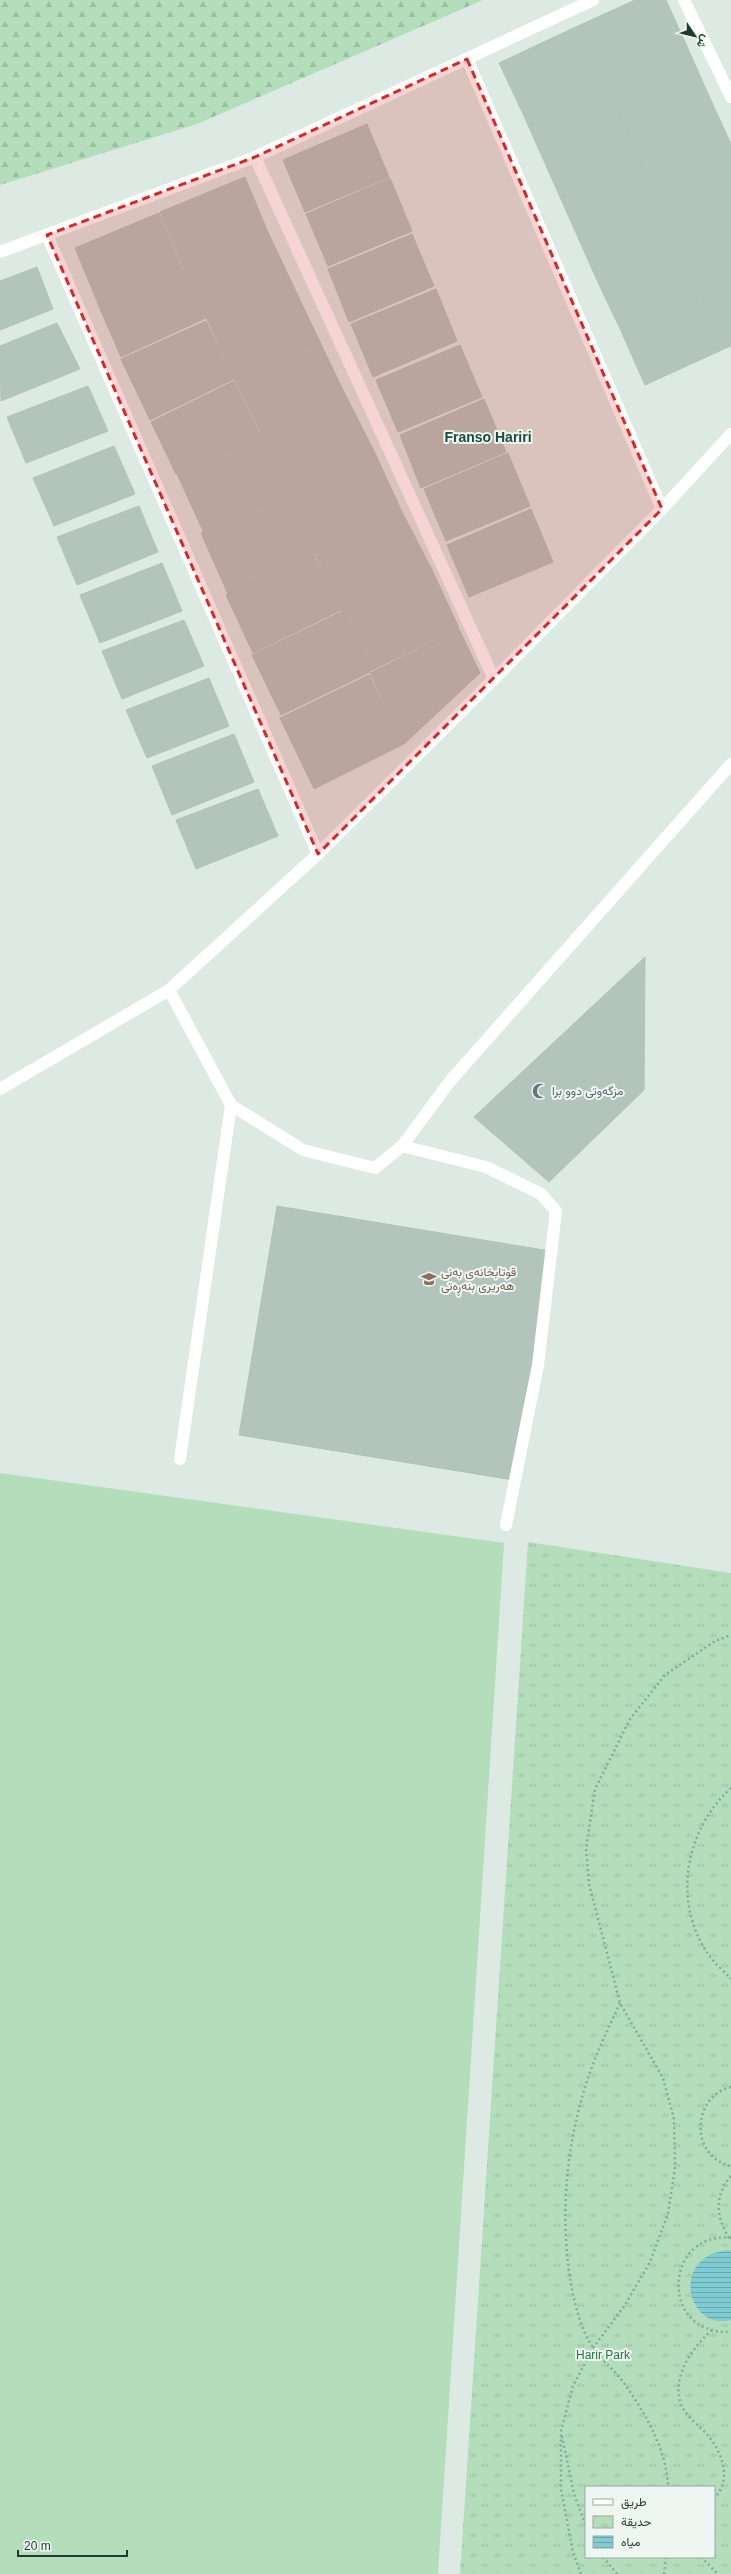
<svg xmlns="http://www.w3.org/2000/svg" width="731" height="2574" font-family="Helvetica,Vazirmatn,sans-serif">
  <defs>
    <pattern id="forest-firs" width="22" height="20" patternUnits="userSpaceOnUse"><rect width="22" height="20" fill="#b4ddbc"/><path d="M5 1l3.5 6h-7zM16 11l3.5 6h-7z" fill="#9abea2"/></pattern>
    <pattern id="park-tufts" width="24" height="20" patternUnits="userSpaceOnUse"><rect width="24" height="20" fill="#b4ddbc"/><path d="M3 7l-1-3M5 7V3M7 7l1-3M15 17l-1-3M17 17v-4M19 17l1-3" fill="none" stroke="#9abea2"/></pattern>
    <pattern id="water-rules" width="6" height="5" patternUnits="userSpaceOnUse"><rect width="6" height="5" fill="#81cbd3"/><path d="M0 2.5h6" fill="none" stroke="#69a6ac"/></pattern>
  </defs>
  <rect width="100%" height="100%" fill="#ddeae3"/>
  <!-- grass -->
  <path fill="#b4ddbc" d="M0 1473 504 1543 438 2574H0Z"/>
  <!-- forest -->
  <path fill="url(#forest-firs)" d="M0 0H483L197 124 0 185Z"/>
  <!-- park -->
  <path fill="url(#park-tufts)" fill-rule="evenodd" d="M528 1542 731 1573V2574H460ZM586 2487H714V2557H586Z"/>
  <!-- water -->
  <path fill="url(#water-rules)" d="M728 2250 731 2251V2320C687 2332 669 2256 728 2250Z"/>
  <!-- building -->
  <g fill="#b2c4bc" stroke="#afc3ba">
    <path d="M635 0H666L685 42 604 79 580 25Z"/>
    <path d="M580 25 604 79 524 116 499 63Z"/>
    <path d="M685 42 709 96 629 133 604 79Z"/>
    <path d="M604 79 629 133 548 170 524 116Z"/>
    <path d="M709 96 731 144V151L653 187 629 133Z"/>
    <path d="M367 124 389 177 305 212 283 160Z"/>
    <path d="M629 133 653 187 572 224 548 170Z"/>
    <path d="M731 151V216L678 240 653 187Z"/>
    <path d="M245 177 267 230 182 265 160 212Z"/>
    <path d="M390 178 412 231 328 266 306 214Z"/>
    <path d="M653 187 678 240 596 278 572 224Z"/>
    <path d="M159 213 181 266 97 301 75 248Z"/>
    <path d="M731 216V281L702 295 678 240Z"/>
    <path d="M267 230 291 281 207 319 182 265Z"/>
    <path d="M412 234 434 286 349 322 328 269Z"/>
    <path d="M678 240 702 295 621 331 596 278Z"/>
    <path d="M181 266 206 318 121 357 97 302Z"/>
    <path d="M37 267 53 309 0 330V281Z"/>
    <path d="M291 281 319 340 235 380 207 319Z"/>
    <path d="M731 281V346L726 348 702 295Z"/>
    <path d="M436 289 457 341 373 377 351 324Z"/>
    <path d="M702 295 726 348 645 385 621 331Z"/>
    <path d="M206 321 234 379 150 420 121 359Z"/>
    <path d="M57 323 80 369 1 401 0 346Z"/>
    <path d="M319 340 344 392 261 433 235 380Z"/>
    <path d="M460 345 482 397 398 432 376 380Z"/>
    <path d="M234 381 260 434 176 474 151 422Z"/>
    <path d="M88 386 108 431 26 463 7 417Z"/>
    <path d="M344 392 374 451 287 492 261 433Z"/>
    <path d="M484 399 506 452 421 488 400 435Z"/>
    <path d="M261 434 290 493 204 533 177 474Z"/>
    <path d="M114 446 135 494 54 526 33 478Z"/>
    <path d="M374 451 402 512 315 553 287 492Z"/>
    <path d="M508 453 530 506 446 541 424 489Z"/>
    <path d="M287 492 316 553 228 594 201 533Z"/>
    <path d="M139 506 158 552 77 585 57 537Z"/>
    <path d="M531 509 553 562 469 597 447 545Z"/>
    <path d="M402 512 431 568 341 611 315 553Z"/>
    <path d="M314 555 341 610 253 653 226 595Z"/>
    <path d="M162 563 182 611 100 643 80 595Z"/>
    <path d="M431 568 459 628 370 671 341 611Z"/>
    <path d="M341 612 370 672 281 715 252 655Z"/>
    <path d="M184 620 204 666 122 699 102 651Z"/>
    <path d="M459 629 480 673 404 744 370 673Z"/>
    <path d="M369 675 404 744 314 789 280 718Z"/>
    <path d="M209 678 229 726 147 758 126 710Z"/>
    <path d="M234 734 254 782 172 815 152 766Z"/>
    <path d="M258 789 278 836 196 869 176 820Z"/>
    <path d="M645 957 644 1090 549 1182 474 1117Z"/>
    <path d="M277 1206 550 1251 513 1480 239 1435Z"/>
  </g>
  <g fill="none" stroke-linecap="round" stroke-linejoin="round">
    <!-- path -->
    <g stroke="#7baf9c" stroke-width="2.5" stroke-dasharray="2 3" stroke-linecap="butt">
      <path d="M731 1788C685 1830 672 1901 708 1954 714 1963 724 1971 731 1979"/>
      <path d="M620 2003C611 2023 601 2043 593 2064 568 2131 559 2207 570 2278 574 2301 580 2329 594 2349 603 2361 615 2371 624 2383 645 2413 667 2450 668 2487"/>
      <path d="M731 2087C691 2097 690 2157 731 2166"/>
      <path d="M729 2238C716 2217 714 2196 731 2176"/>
      <path d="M731 2238C665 2230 657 2335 731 2332"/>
      <path d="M712 2330C693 2347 671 2376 681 2404 686 2418 702 2427 710 2438 724 2456 731 2481 714 2499"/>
      <path d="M562 2436 574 2494 586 2526"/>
      <path d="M603 2557 617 2574"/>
      <path d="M701 2557 718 2574"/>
      <path d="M581 2574 573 2552 561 2489V2431L573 2386 593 2348 625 2305 650 2262 668 2214 675 2168 674 2119 663 2078 620 2003 589 1884 586 1849 595 1789 630 1719 665 1675 715 1641 731 1635"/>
      <path d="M664 2574 666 2557"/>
    </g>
    <!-- street -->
    <g stroke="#fff" stroke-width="12">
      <path d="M684 0 731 97"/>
      <path d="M467 59 662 509 731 434"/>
      <path d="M255 157 494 679 662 509"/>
      <path d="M47 235 318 854 494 679"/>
      <path d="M0 252 255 157 593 0"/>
      <path d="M169 990 231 1105 303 1150 375 1168 402 1146 451 1080 731 764"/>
      <path d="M0 1089 169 990 318 854"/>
      <path d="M402 1146 486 1167 541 1194 556 1211 538 1365 506 1525"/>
      <path d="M180 1459 231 1105"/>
    </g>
  </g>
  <!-- marked area -->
  <path fill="#d62828" fill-opacity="0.2" stroke="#d62828" stroke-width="3" stroke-dasharray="8 5" stroke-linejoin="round" d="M467 59 662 509 318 854 47 235 255 157Z"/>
  <!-- icons -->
  <defs>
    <symbol id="mosque-bare" viewBox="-9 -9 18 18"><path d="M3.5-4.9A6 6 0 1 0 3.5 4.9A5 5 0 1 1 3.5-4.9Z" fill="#6b7280" stroke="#edf6f1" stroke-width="2.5" paint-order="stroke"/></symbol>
    <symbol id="school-bare" viewBox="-9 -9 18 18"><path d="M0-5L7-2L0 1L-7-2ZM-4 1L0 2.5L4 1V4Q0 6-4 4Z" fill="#8d6e63" stroke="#edf6f1" stroke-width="2.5" paint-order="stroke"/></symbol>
  </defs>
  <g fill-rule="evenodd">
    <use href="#mosque-bare" x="529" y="1080" width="22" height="22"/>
    <use href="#school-bare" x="418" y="1268" width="22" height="22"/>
  </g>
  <g text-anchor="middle" stroke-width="4" stroke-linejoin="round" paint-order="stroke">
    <!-- worship labels -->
    <g font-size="12" fill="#5b616d" stroke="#edf6f1" text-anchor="start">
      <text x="552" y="1095">مزگەوتی دوو برا</text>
    </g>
    <!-- education labels -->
    <g font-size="12" fill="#785e54" stroke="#edf6f1" text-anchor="start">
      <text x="441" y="1276">قوتابخانەی بەنی<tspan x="441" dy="14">هەریری بنەڕەتی</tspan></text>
    </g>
    <!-- park labels -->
    <g font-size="12" fill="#27723f" stroke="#edf6f1">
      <text x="603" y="2359">Harir Park</text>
    </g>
    <!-- quarter labels -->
    <g font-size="14" font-weight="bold" fill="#194c3c" stroke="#edf6f1">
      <text x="488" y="442">Franso Hariri</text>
    </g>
  </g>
  <!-- legend -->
  <rect x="585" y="2486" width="130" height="72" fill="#edf6f1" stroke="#9aaaa4"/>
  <rect x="593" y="2499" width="20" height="6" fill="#ffffff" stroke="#9aaaa4"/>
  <text x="621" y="2506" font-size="12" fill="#1e3930">طريق</text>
  <rect x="593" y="2516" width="20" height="12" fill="url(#park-tufts)" stroke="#9aaaa4"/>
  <text x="621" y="2526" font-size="12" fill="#1e3930">حديقة</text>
  <rect x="593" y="2536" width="20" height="12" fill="url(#water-rules)" stroke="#9aaaa4"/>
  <text x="621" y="2546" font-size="12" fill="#1e3930">مياه</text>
  <!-- north arrow -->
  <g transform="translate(695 36) rotate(125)" stroke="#edf6f1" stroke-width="3" paint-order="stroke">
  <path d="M0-3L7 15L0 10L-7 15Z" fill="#1e3930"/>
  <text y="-6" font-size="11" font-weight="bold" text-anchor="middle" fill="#1e3930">ش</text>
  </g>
  <!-- scale -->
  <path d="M18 2550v6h109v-6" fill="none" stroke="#1e3930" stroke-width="2"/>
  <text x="24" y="2550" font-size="12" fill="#1e3930" stroke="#edf6f1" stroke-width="3" paint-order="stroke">20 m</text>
</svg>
